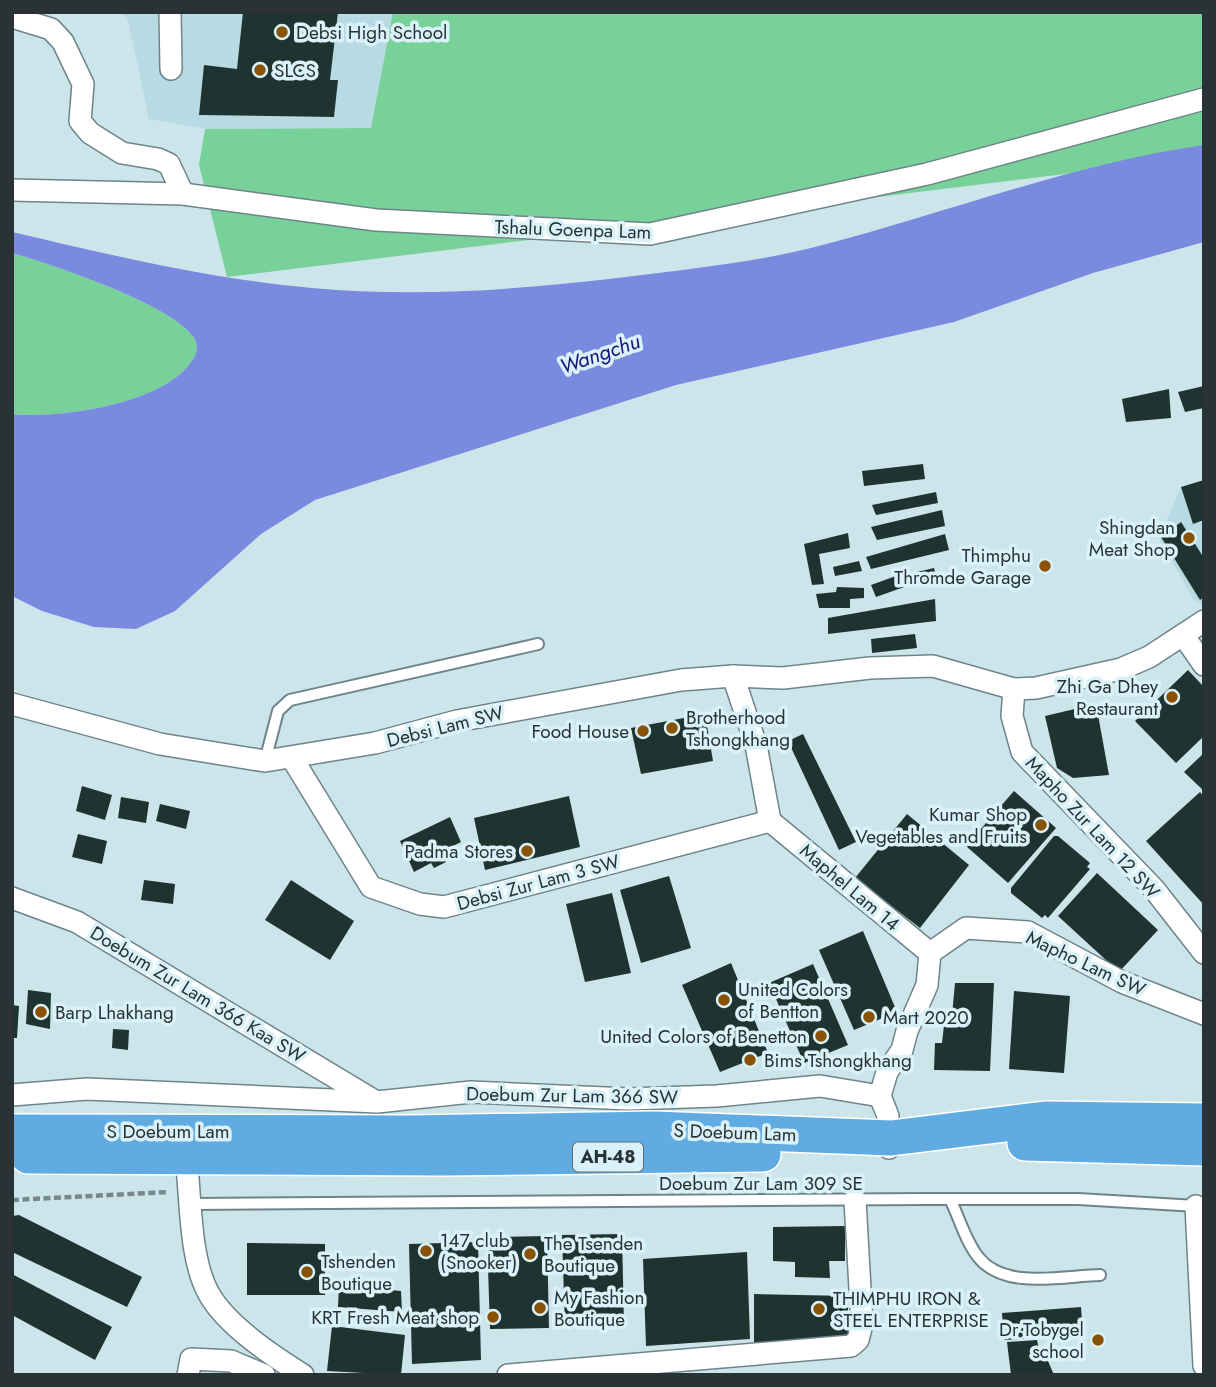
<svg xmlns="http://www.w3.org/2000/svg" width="1216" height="1387" font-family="Jost,sans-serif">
  <rect width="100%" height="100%" fill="#cce5eb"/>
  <!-- built -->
  <g fill="#b8dae3">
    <path d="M119 12H393L371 128 205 129 149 119 128 20Z"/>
    <path d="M1204 480V606L1194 600 1159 538 1181 487Z"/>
  </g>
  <!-- green -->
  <g fill="#78d198">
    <path d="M393 12H1204V157L227 277 199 165 205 129 371 128Z"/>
    <path d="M12 253C51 264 174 305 194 338 199 346 197 355 191 362 163 404 59 419 12 414Z"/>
  </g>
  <!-- water -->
  <path fill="#798adf" d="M1204 145V242L1093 273 954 322 676 385 315 500 261 534 175 611 136 629 94 627 42 611 12 596V414C59 419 163 404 191 362 197 355 199 346 194 338 174 305 51 264 12 253V232C111 255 210 279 312 288 420 298 527 289 634 276 694 268 756 262 815 247 944 214 1071 164 1204 145Z"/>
  <!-- building -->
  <g fill="#1f3431">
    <path d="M243 12H338L330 80H338L334 117 199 115 204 65 237 69Z"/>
    <path d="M1204 386V408L1185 412 1178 392Z"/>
    <path d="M1169 389 1171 418 1126 422 1122 399Z"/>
    <path d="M923 464 925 479 864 486 862 471Z"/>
    <path d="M1204 480V520L1193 524 1181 487Z"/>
    <path d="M936 492 938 503 876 515 872 505Z"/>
    <path d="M942 510 945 526 877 540 871 527Z"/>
    <path d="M1181 522 1204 558V597L1200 600 1161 537Z"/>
    <path d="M848 533 850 548 819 554 824 584 812 585 804 544Z"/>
    <path d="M945 534 949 550 871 569 866 557Z"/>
    <path d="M859 561 862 571 835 576 833 567Z"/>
    <path d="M934 568 937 579 920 582 917 572Z"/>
    <path d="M907 572 910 585 876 597 871 585Z"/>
    <path d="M837 587 864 588V598L850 599V608H819L816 594 836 592Z"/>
    <path d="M935 599 936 621 828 634V618Z"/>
    <path d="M915 634 917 648 872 653 871 639Z"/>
    <path d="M1188 670 1204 687V736L1176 763 1135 721Z"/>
    <path d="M1096 704 1109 775 1073 778 1057 768 1045 716Z"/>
    <path d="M705 714 713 761 641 774 631 728Z"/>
    <path d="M803 734 856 842 839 850 788 741Z"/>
    <path d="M1204 753V791L1184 772Z"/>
    <path d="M82 786 112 795 105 820 76 811Z"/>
    <path d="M1014 791 1056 828 1008 883 966 846Z"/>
    <path d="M1200 792 1204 797V905L1146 841Z"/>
    <path d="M569 796 580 847 485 870 474 818Z"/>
    <path d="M121 797 149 802 146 823 118 818Z"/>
    <path d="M160 804 190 811 186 829 156 821Z"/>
    <path d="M907 814 969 865 920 928 855 878Z"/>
    <path d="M450 817 461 842 451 847 454 853 444 857 446 862 434 868 431 863 414 872 400 841Z"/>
    <path d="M78 834 107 841 102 864 72 857Z"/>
    <path d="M1054 836H1058L1090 863 1087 867 1090 869 1048 918 1045 915 1042 918 1011 893V888Z"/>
    <path d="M1097 873 1158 930 1119 972 1058 916Z"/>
    <path d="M669 876 691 948 641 963 620 890Z"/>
    <path d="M144 880 175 884 173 904 141 900Z"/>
    <path d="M291 880 354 921 330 960 265 920Z"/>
    <path d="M612 893 631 973 585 982 566 904Z"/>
    <path d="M863 931 897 1012 854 1030 819 950Z"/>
    <path d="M731 963 768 1053 720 1072 682 985Z"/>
    <path d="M813 964 848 1045 804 1063 769 983Z"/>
    <path d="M955 983H994L990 1071 934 1070 935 1043H942L944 1025 951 1026Z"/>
    <path d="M28 990 51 993 50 1029 26 1024Z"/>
    <path d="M1014 991 1070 996 1064 1073 1009 1069Z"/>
    <path d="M12 1005 19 1006 17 1038H12Z"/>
    <path d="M113 1029 129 1030 128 1050 112 1048Z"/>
    <path d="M19 1215 142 1277 127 1307 12 1252V1216Z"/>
    <path d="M845 1226V1261H829L830 1278 795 1277V1262L773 1261V1227Z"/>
    <path d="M622 1234 624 1326 565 1327 562 1235Z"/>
    <path d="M547 1236 549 1328 490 1329 487 1237Z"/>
    <path d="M478 1242 481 1360 412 1364 409 1244Z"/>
    <path d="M247 1243 325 1244V1295H247Z"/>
    <path d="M747 1252 750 1339 646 1346 643 1259Z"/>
    <path d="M12 1274 112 1327 95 1360 12 1315Z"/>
    <path d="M339 1285 401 1291 402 1312 338 1307Z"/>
    <path d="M754 1294 848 1296V1344L754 1342Z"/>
    <path d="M1081 1307 1083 1334 1004 1340 1002 1313Z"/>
    <path d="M332 1326 405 1335 401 1375 327 1371Z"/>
    <path d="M1037 1340 1040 1355 1045 1354 1054 1375H1011L1007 1342Z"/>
  </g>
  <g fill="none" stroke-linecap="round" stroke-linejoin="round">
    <defs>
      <g id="service">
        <path d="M265 761 278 711 290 700 538 644"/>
        <path d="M950 1199C959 1217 966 1243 979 1258 1005 1290 1063 1276 1100 1275"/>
        <path d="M192 1204 925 1199H1078L1197 1206"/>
      </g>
      <g id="minor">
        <path d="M170 12 171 69"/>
        <path d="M12 17 51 29 63 42 83 84 80 121 90 133 122 153 158 159 169 164 183 194"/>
        <path d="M12 190 183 194 376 220 650 234 927 174 1204 99"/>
        <path d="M1183 635 1204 665"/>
        <path d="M733 676 756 745 770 821"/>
        <path d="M1014 689 1012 716 1022 752 1154 889 1204 953"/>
        <path d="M12 704 160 744 265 761 375 743 457 721 681 680 733 676 783 678 870 668 933 666 1014 689 1036 688 1121 669 1149 657 1204 621"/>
        <path d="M292 758 371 887 420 904 444 907 770 821"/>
        <path d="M770 821 930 953"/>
        <path d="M12 898 77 922 373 1100"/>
        <path d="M930 953 966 928 1028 932 1122 982 1204 1014"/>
        <path d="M12 1095 87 1089 377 1102 471 1092 629 1099 717 1096 820 1086 880 1096"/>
        <path d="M880 1096 887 1072 902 1050 907 1031 927 985 930 953"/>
        <path d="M880 1096 888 1116 889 1148"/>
        <path d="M186 1157C191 1197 189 1259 209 1294 227 1326 273 1356 303 1375"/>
        <path d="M1196 1206 1204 1366"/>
        <path d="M188 1375 191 1359 231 1361 264 1375"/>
        <path d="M508 1375 851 1346 858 1340 862 1324 855 1200"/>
      </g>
      <g id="trunk">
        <path d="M12 1132 410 1133 654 1129 891 1138 1045 1119 1204 1121"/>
        <path d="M1025 1143 1204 1148"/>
        <path d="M28 1156 444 1158 763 1154"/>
      </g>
    </defs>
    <!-- service casing -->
    <use href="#service" stroke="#6e848a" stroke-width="14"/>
    <!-- minor casing -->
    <use href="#minor" stroke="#6e848a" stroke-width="24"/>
    <!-- trunk casing -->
    <use href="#trunk" stroke="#fff" stroke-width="38"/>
    <!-- path -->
    <path stroke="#77888c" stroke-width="4.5" stroke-dasharray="7 3.5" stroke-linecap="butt" d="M12 1200 169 1192"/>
    <!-- service -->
    <use href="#service" stroke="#fff" stroke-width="10"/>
    <!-- minor -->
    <use href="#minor" stroke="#fff" stroke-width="21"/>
    <!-- trunk -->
    <use href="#trunk" stroke="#60ace2" stroke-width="35"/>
  </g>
  <!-- markers -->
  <g fill="#895204" stroke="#d9f2f9" stroke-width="2.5">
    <circle cx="282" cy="32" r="7"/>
    <circle cx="260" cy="70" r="7"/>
    <circle cx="1189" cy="538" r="7"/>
    <circle cx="1045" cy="566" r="7"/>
    <circle cx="1172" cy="697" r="7"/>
    <circle cx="672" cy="728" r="7"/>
    <circle cx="643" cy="731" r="7"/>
    <circle cx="1041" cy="825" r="7"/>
    <circle cx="527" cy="851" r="7"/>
    <circle cx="724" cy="1000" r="7"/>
    <circle cx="41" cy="1012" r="7"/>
    <circle cx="869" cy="1017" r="7"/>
    <circle cx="821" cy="1036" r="7"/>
    <circle cx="750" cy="1060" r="7"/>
    <circle cx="426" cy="1251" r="7"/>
    <circle cx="530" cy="1254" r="7"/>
    <circle cx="307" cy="1272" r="7"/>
    <circle cx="540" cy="1308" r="7"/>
    <circle cx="819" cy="1309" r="7"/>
    <circle cx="493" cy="1317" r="7"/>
    <circle cx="1098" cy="1340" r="7"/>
  </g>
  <g text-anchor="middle" stroke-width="7" stroke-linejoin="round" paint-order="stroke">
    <!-- shield labels -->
    <rect fill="#d9f2f9" stroke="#5e6c70" stroke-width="2" x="573" y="1142.5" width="70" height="29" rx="5"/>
    <g font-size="18" font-weight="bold" fill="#293335">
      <text x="608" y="1163">AH-48</text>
    </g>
    <!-- poi labels -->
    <g font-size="19" fill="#293335" stroke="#d9f2f9" text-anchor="start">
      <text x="296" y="39">Debsi High School</text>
      <text x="274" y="77">SLCS</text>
      <text x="1175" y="534" text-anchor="end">Shingdan<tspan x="1175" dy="22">Meat Shop</tspan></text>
      <text x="1031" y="562" text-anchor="end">Thimphu<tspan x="1031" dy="22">Thromde Garage</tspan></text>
      <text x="1158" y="693" text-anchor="end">Zhi Ga Dhey<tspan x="1158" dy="22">Restaurant</tspan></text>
      <text x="686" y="724">Brotherhood<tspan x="686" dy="22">Tshongkhang</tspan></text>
      <text x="629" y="738" text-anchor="end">Food House</text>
      <text x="1027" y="821" text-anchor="end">Kumar Shop<tspan x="1027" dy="22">Vegetables and Fruits</tspan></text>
      <text x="513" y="858" text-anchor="end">Padma Stores</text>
      <text x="738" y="996">United Colors<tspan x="738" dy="22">of Bentton</tspan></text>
      <text x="55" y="1019">Barp Lhakhang</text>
      <text x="883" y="1024">Mart 2020</text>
      <text x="807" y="1043" text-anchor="end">United Colors of Benetton</text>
      <text x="764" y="1067">Bims Tshongkhang</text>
      <text x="440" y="1247">147 club<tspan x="440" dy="22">(Snooker)</tspan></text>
      <text x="544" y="1250">The Tsenden<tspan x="544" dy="22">Boutique</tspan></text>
      <text x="321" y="1268">Tshenden<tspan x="321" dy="22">Boutique</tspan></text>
      <text x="554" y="1304">My Fashion<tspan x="554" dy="22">Boutique</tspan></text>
      <text x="833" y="1305">THIMPHU IRON &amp;<tspan x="833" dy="22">STEEL ENTERPRISE</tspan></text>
      <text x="479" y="1324" text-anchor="end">KRT Fresh Meat shop</text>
      <text x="1084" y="1336" text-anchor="end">Dr.Tobygel<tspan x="1084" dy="22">school</tspan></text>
    </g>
    <!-- street labels -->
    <g font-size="19" fill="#293335" stroke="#d9f2f9">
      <text transform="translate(573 229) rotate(2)" y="7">Tshalu Goenpa Lam</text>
      <text transform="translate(445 726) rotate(-14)" y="7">Debsi Lam SW</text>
      <text transform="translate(1093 827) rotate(47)" y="7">Mapho Zur Lam 12 SW</text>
      <text transform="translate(538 882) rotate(-15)" y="7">Debsi Zur Lam 3 SW</text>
      <text transform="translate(850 887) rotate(40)" y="7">Maphel Lam 14</text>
      <text transform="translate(1086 963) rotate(25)" y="7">Mapho Lam SW</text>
      <text transform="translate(198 994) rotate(31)" y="7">Doebum Zur Lam 366 Kaa SW</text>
      <text transform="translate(572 1095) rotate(1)" y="7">Doebum Zur Lam 366 SW</text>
      <text x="168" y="1138">S Doebum Lam</text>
      <text transform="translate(735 1132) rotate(2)" y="7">S Doebum Lam</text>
      <text x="761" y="1190">Doebum Zur Lam 309 SE</text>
    </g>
    <!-- water labels -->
    <g font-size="21" font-style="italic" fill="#1b1377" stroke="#d9f2f9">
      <text transform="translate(600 354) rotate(-19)" y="7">Wangchu</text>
    </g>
  </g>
  <!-- border -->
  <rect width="1216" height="1387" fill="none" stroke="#293335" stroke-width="28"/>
</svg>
